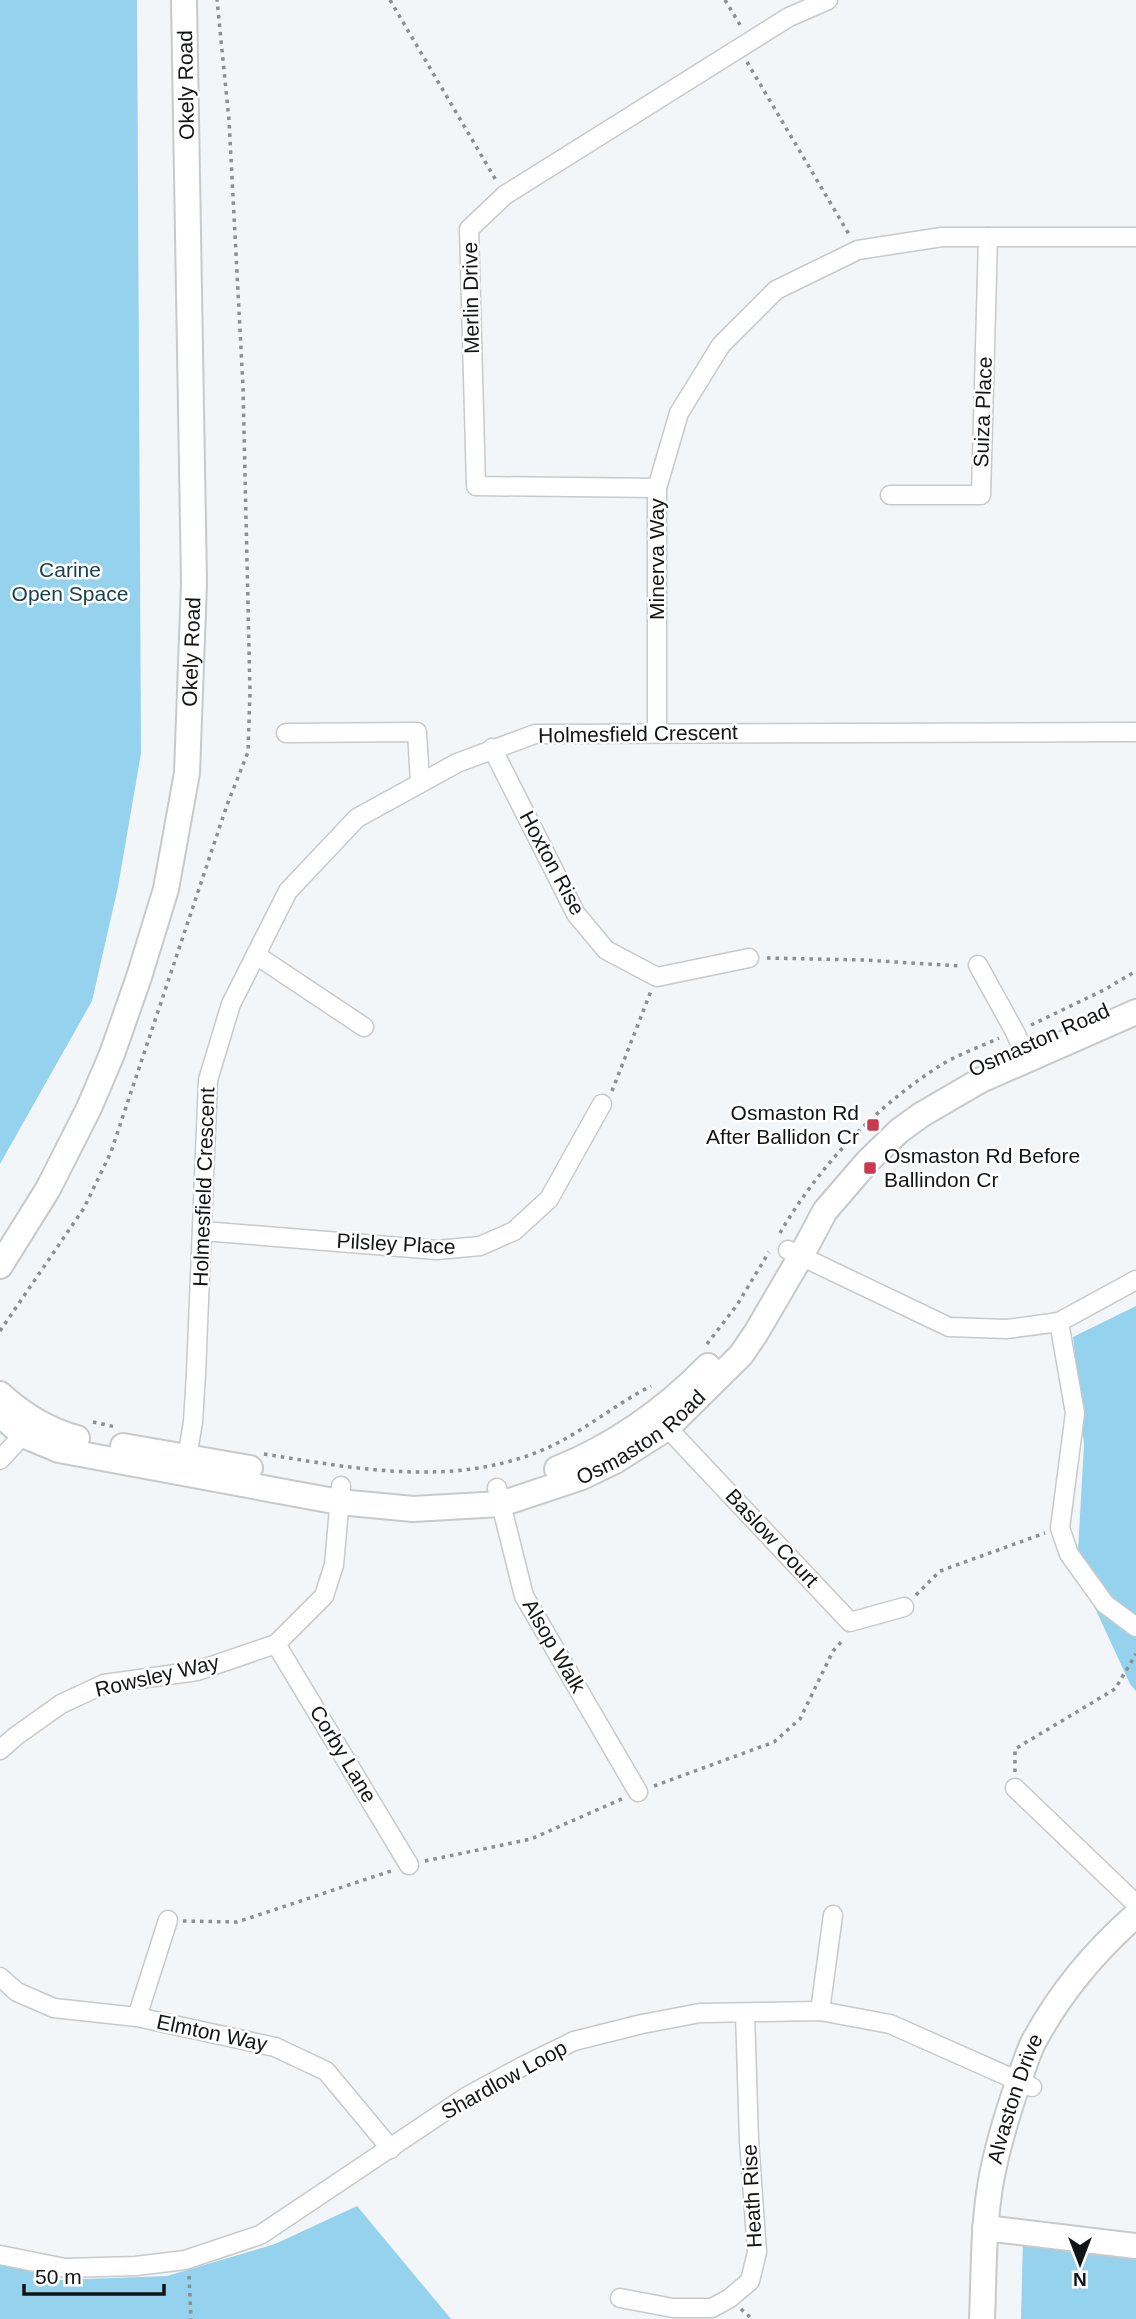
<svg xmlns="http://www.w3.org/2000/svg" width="1136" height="2319" font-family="Helvetica,sans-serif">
  <rect width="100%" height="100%" fill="#f3f6f8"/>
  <!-- green -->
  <g fill="#95d2ed">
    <path d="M0 0H137L141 753 118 887 92 1001 0 1164Z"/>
    <path d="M1136 1306V1691L1130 1684 1077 1569 1084 1444 1073 1337Z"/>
    <path d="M357 2206 451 2319H0V2263L60 2280 167 2276 275 2244Z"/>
    <path d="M1023 2241 1136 2255V2319H1021Z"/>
  </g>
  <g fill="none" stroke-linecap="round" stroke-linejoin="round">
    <defs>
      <g id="street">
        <path d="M657 488 476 486 469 229 505 195 789 17 828 0"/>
        <path d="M890 495H981L988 237"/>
        <path d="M286 733 417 732 420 783"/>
        <path d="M657 733V488L679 413 721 345 776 290 858 250 942 237H1136"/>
        <path d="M492 748 576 914 606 950 657 977 749 958"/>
        <path d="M256 955 364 1027"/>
        <path d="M978 965 1015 1032 1027 1059"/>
        <path d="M203 1231 437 1250 480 1246 514 1231 549 1199 602 1104"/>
        <path d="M788 1250 949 1327 1007 1329 1059 1322 1136 1280"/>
        <path d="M1059 1322 1075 1413 1060 1528 1069 1554 1105 1604 1136 1627"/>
        <path d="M661 1421 850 1622 904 1607"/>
        <path d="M0 1460 23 1435 28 1426"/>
        <path d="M185 1469 193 1422 196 1374 208 1080 231 1004 288 891 357 818 457 763 535 734 1136 732"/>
        <path d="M497 1488 524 1596 638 1792"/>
        <path d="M276 1644 409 1865"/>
        <path d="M0 1750 16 1736 61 1704 104 1684 197 1671 276 1644 324 1596 334 1565 341 1486"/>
        <path d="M1015 1788 1136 1904"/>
        <path d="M0 1977 17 1992 54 2008 137 2017 275 2047 326 2071 391 2149"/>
        <path d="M820 2011 833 1915"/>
        <path d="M137 2017 168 1920"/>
        <path d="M0 2255 65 2268 136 2266 185 2260 260 2235 466 2097 523 2066 574 2041 642 2024 700 2013 820 2011 890 2024 1032 2087"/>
        <path d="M620 2298 673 2308H712L730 2298 750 2281 757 2252 749 2140 745 2013"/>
      </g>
      <g id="secondary">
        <path id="s1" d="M0 1266 48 1189 89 1108 112 1054 139 977 166 889 187 773 194 583 184 0"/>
        <path d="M0 1394C23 1415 47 1430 77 1438"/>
        <path id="s2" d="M0 1414 23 1435 59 1450 339 1502 413 1509 501 1504 582 1477 615 1461 667 1428 741 1355 756 1333 801 1256 825 1211 868 1161 899 1131 921 1115 981 1080 1136 1012"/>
        <path d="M123 1446 250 1468"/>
        <path d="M557 1469C614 1446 665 1410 708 1366"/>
        <path d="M985 2228 1136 2246"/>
        <path id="s3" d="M982 2319C984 2273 983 2226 991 2181 997 2147 1007 2115 1018 2083 1023 2070 1027 2055 1033 2043 1059 1994 1095 1951 1136 1915"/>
      </g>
    </defs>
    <!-- street casing -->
    <use href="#street" stroke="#c6cacb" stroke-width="21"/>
    <!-- secondary casing -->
    <use href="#secondary" stroke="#c6cacb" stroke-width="28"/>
    <!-- path -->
    <g stroke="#8c8e8f" stroke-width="3.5" stroke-dasharray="3.5 5" stroke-linecap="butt">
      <path d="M390 0 497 182"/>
      <path d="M725 0 742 28"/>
      <path d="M747 62 850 236"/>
      <path d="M767 958 863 960 962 966"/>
      <path d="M1031 1025 1104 990 1136 971"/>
      <path d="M612 1091 651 991"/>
      <path d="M780 1233C819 1166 875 1107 941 1065 959 1054 980 1047 999 1038"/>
      <path d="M0 1331 84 1208 111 1152 227 805 248 752 250 693 243 387 229 120 217 0"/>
      <path d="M707 1344 737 1305 769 1252"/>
      <path d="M93 1422 116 1427"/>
      <path d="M264 1454C358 1469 454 1488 545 1449 583 1432 614 1405 651 1386"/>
      <path d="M916 1595 940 1571 1045 1533"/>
      <path d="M1015 1772V1749L1115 1689 1136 1654"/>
      <path d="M654 1786 774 1742 800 1719 833 1651 844 1639"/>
      <path d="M425 1861 531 1839 624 1798"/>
      <path d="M183 1921 237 1922 391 1871"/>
      <path d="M189 2276 191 2319"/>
      <path d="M741 2309 752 2319"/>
    </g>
    <!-- street -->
    <use href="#street" stroke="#fff" stroke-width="18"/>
    <!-- secondary -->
    <use href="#secondary" stroke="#fff" stroke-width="24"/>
  </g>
  <!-- markers -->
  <g fill="#ca3a4e" stroke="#fff" stroke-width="2.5">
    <rect x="866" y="1118" width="14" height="14" rx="3.5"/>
    <rect x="863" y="1161" width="14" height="14" rx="3.5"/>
  </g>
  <g text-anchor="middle" stroke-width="5" stroke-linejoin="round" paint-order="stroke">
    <!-- street labels -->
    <g font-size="21" fill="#131415" stroke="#fff">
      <text transform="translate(186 85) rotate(-91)" y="7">Okely Road</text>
      <text transform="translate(471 298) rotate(-91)" y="7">Merlin Drive</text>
      <text transform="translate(983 412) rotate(-88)" y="7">Suiza Place</text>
      <text transform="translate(657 559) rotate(-90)" y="7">Minerva Way</text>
      <text dy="7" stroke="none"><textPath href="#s1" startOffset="653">Okely Road</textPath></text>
      <text transform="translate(638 734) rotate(-1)" y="7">Holmesfield Crescent</text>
      <text transform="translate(552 863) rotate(62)" y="7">Hoxton Rise</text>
      <text transform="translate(1039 1040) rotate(-24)" y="7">Osmaston Road</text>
      <text transform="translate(204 1187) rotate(-88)" y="7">Holmesfield Crescent</text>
      <text transform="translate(396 1244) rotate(3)" y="7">Pilsley Place</text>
      <text dy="7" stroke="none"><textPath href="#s2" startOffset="674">Osmaston Road</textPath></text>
      <text transform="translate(772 1538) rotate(47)" y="7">Baslow Court</text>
      <text transform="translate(554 1646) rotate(60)" y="7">Alsop Walk</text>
      <text transform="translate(157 1676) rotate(-13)" y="7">Rowsley Way</text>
      <text transform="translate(343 1754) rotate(59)" y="7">Corby Lane</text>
      <text transform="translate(212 2033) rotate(12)" y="7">Elmton Way</text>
      <text transform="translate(504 2080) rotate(-29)" y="7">Shardlow Loop</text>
      <text dy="7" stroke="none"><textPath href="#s3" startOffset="224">Alvaston Drive</textPath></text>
      <text transform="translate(752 2196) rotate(-93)" y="7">Heath Rise</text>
    </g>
    <!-- park labels -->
    <g font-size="21" fill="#194151" stroke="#fff">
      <text x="70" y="577">Carine<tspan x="70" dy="24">Open Space</tspan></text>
    </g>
    <!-- poi labels -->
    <g font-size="21" fill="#131415" stroke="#fff" text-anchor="end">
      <text x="859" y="1120">Osmaston Rd<tspan x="859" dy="24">After Ballidon Cr</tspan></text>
      <text x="884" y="1163" text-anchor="start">Osmaston Rd Before<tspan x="884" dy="24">Ballindon Cr</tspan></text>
    </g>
  </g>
  <!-- north arrow -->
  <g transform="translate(1080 2263) rotate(180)" stroke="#ffffff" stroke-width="5" paint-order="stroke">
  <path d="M0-5L12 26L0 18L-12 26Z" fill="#131415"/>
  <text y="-10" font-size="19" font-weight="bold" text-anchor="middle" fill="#131415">N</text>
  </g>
  <!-- scale -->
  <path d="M24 2284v10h140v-10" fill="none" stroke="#131415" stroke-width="3.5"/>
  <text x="35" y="2284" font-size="21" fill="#131415" stroke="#ffffff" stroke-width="5" paint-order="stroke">50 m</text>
</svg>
